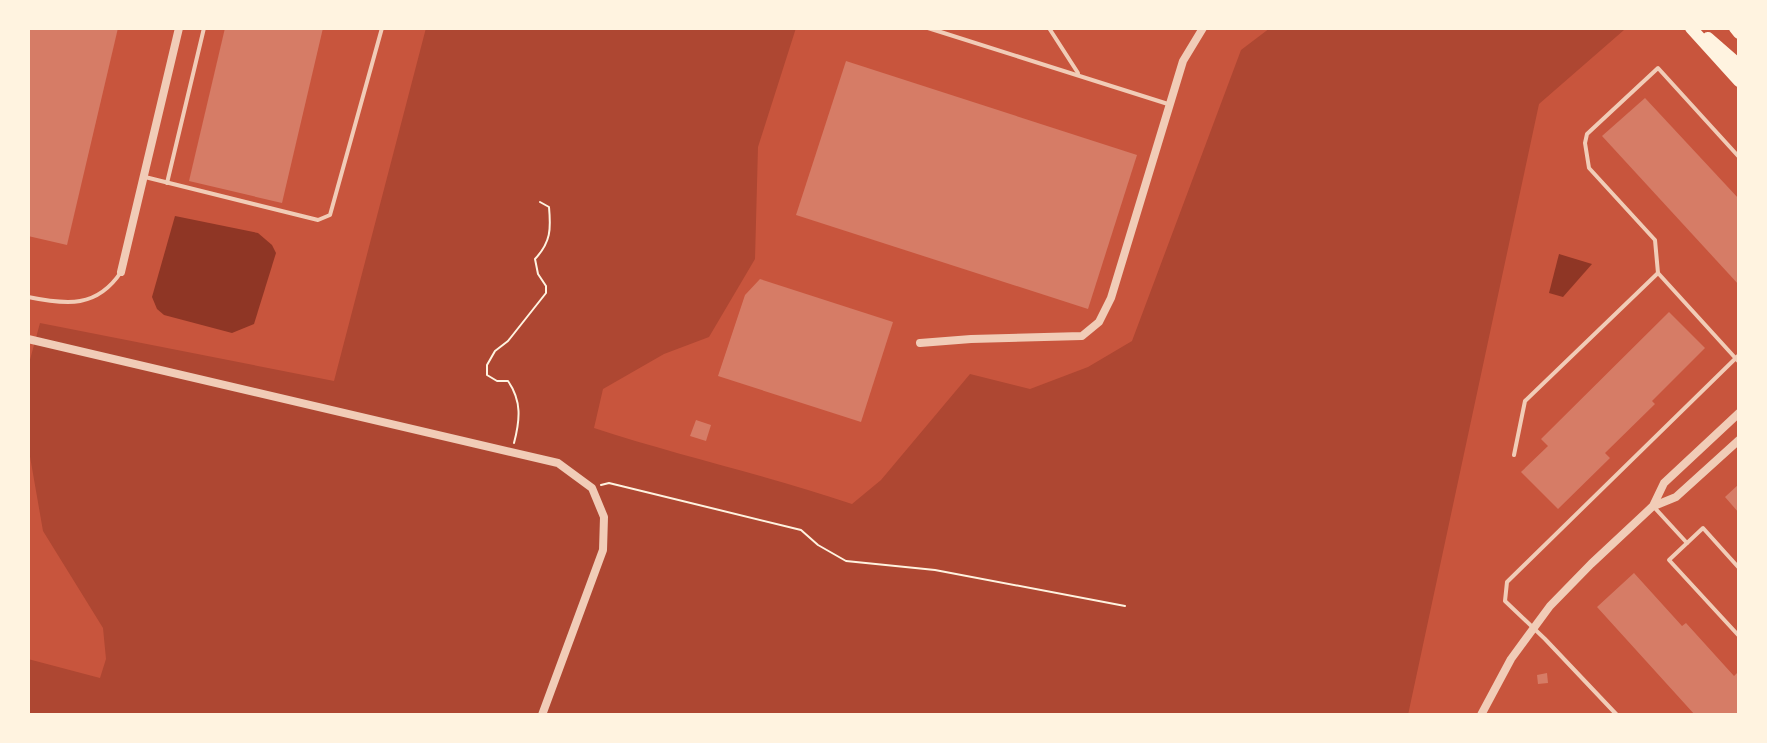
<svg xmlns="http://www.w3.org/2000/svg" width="1767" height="743" font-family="'Golos Text',sans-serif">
  <rect width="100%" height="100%" fill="#c8553d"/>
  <!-- green -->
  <path fill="#ae4732" d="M426 28H796L758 147 755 259 709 337 664 354 603 389 594 428C679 456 767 475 852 504L881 480 970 374 1030 389 1088 367 1132 341 1241 50 1270 28H1622L1624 30 1539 104 1408 715H28V659L100 678 106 659 103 628 43 531 28 445V367L40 323 334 381Z"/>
  <!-- water -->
  <g fill="#8f3625">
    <path d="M175 216 258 233 272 245 276 253 254 324 232 333 164 315 157 309 152 297Z"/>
    <path d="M1559 254 1592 264 1563 297 1549 293Z"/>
  </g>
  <!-- building -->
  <g fill="#d67c66">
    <path d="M28 28H118L67 245 28 236Z"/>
    <path d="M225 28H323L282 203 189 181Z"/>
    <path d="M846 61 1137 155 1088 309 796 215Z"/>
    <path d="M1645 98 1739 199V285L1602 136Z"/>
    <path d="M760 279 893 322 861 422 718 376 745 295Z"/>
    <path d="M1669 312 1705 348 1652 401 1655 404 1605 453 1610 458 1558 509 1521 472 1548 446 1541 439Z"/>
    <path d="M696 420 711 425 706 441 690 436Z"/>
    <path d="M1739 484V513L1725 497Z"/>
    <path d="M1634 573 1682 626 1686 623 1734 676 1739 671V715H1695L1597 607Z"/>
    <path d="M1547 673 1548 683 1538 684 1537 675Z"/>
  </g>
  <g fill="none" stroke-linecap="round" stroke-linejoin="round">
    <!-- path -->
    <g stroke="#fff3e0" stroke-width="2">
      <path d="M514 443C520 420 522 401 508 381H497L487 375V365L495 351 508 341 546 293V286L538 274 535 259C551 242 551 229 549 207L540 202"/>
      <path d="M601 485 609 483 801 530 818 545 846 561 935 570 1125 606"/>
    </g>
    <!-- service -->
    <g stroke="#f1ccb7" stroke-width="4">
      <path d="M928 28 1168 104"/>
      <path d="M1049 28 1078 73"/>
      <path d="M1739 157 1658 68 1587 134 1585 143 1589 168 1655 240 1658 273 1739 362"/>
      <path d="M145 177 318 220 330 215 382 28"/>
      <path d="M167 183 204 28"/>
      <path d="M28 297C67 305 97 308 121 272"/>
      <path d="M1514 455 1525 401 1658 273"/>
      <path d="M1653 506 1687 543"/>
      <path d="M1739 568 1703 528 1669 560 1739 636"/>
      <path d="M1617 715 1545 639 1505 601 1507 582 1739 355"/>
    </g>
    <!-- minor -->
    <g stroke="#f1ccb7" stroke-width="8">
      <path d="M121 272 179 28"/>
      <path d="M28 339 558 463 592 488 604 517 603 550 542 715"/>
      <path d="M920 343 971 339 1082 336 1099 322 1111 298 1183 61 1203 28"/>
      <path d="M1654 506 1676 497 1739 440"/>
      <path d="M1481 715 1511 659 1550 606 1591 564 1653 506 1664 483 1739 413"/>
    </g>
    <!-- primary -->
    <g stroke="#fff3e0" stroke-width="12">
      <path d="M1691 28 1739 81"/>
      <path d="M1735 28 1739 33"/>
      <path d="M1708 38 1739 65"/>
    </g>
  </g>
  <!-- border -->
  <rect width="1767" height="743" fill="none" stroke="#fff3e0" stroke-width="60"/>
</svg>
